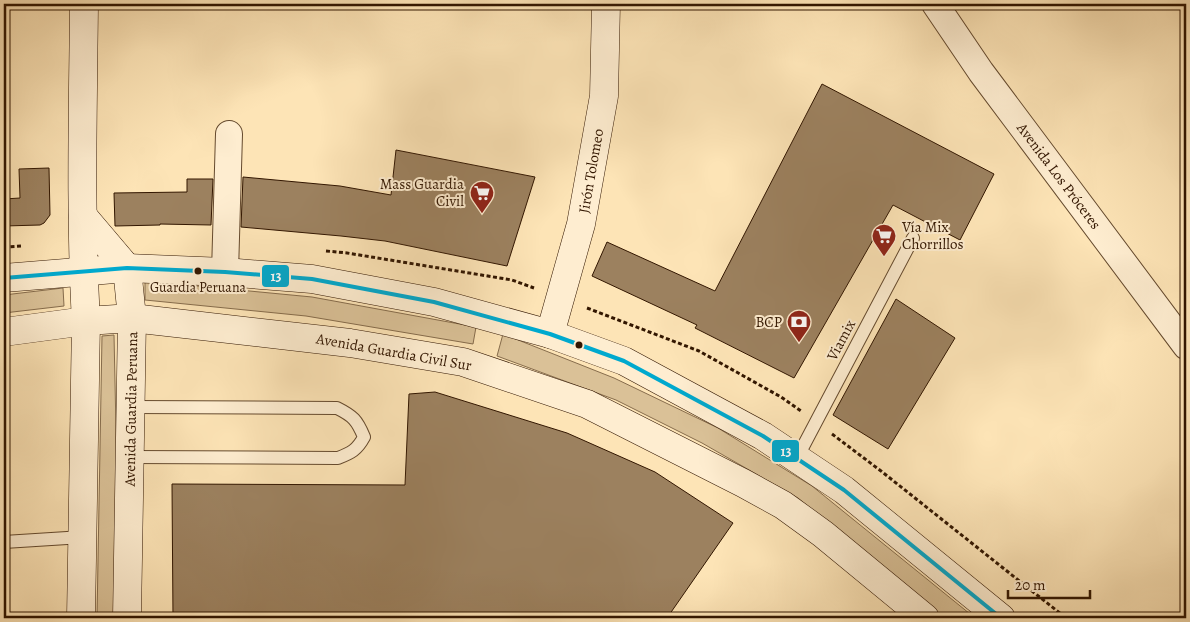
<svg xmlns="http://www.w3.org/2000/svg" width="1190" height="622" font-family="Alegreya,serif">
  <rect width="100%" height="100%" fill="#fde4b6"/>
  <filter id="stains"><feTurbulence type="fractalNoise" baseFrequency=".004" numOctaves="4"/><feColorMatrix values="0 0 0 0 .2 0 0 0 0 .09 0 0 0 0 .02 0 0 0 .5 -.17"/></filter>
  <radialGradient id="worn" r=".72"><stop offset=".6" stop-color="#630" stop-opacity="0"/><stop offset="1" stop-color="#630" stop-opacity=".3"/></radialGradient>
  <!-- green -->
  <g fill="#dac197" stroke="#866c4c">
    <path d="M145 281 312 297 476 327 473 344 306 316 145 300Z"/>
    <path d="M63 288 64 306 4 313V295Z"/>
    <path d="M503 334 614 378 718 428 812 486 975 618H944L798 498 702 443 616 400 497 356Z"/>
    <path d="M114 335 117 477 115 618H97L102 336Z"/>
  </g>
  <!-- building -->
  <g fill="#9c815f" stroke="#321600">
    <path d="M822 84 994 174 960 240 893 205 794 378 695 328 697 325 592 276 607 242 715 291Z"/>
    <path d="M396 150 535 177 507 266 385 241 341 236 241 227 243 177 340 186 391 195Z"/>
    <path d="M49 168 50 215 44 223 40 225 4 226V199L20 198 19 169Z"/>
    <path d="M187 179H213L211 225 160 224V225L115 226 114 193 187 192Z"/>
    <path d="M896 299 955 338 888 449 833 415Z"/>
    <path d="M435 392 567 433 655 472 733 523 667 618H173L172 484 405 485 409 394Z"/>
  </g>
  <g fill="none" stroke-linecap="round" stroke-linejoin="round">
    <defs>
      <g id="lane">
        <path d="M130 457 338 458C351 453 357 450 364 437 357 420 353 416 337 408L131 407"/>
        <path d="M797 458 913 238"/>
        <path d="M4 542 83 537"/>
      </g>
      <g id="street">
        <path d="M935 4 981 72 1186 346"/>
        <path d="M225 272 229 134"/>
      </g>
      <g id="secondary">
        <path d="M83 216 127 268 132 318 127 618"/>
        <path d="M4 278 127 268 225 272 312 279 434 302 550 334 624 361 763 436 844 490 1001 618"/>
        <path d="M4 332 86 321 132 318 350 343 463 362 587 404 743 483 783 505 823 534 925 618"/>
        <path d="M550 334 581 224 604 96 606 4"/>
        <path d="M81 618 86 321C80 215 83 109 84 4"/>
      </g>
    </defs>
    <!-- lane casing -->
    <use href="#lane" stroke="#654a2e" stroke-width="14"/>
    <!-- street casing -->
    <use href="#street" stroke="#654a2e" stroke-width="28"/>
    <!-- secondary casing -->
    <use href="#secondary" stroke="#321600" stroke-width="29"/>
    <!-- path -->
    <g stroke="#321600" stroke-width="3" stroke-dasharray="4 2.5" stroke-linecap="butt">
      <path d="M4 247 23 246"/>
      <path d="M326 251 347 253 512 280 534 288"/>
      <path d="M587 308 699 351 781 397 801 411"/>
      <path d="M832 434 881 471 1066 618"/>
    </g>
    <!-- lane -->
    <use href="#lane" stroke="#feedd0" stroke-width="12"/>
    <!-- street -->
    <use href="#street" stroke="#feedd0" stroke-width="26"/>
    <!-- secondary -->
    <use href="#secondary" stroke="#feedd0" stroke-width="28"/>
    <defs>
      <path id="bus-1" d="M4 278 127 268 225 272 312 279 434 302 550 334 624 361 763 436 844 490 1001 618"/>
    </defs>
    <!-- bus-1 casing -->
    <use href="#bus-1" stroke="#feedd0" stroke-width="8"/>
    <!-- bus-1 -->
    <use href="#bus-1" stroke="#00a9ce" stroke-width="4"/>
  </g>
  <!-- icons -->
  <defs>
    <symbol id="supermarket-pin" viewBox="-11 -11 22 30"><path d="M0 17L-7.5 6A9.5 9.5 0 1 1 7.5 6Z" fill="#8f2418" stroke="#feedd0"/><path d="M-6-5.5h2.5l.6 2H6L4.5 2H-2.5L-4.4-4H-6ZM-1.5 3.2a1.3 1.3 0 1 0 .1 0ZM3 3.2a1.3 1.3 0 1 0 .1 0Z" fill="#fff"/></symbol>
    <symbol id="bank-pin" viewBox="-11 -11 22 30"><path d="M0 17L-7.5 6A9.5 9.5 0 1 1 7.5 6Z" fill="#8f2418" stroke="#feedd0"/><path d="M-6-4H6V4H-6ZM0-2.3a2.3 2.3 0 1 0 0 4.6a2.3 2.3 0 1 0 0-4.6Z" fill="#fff"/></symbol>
  </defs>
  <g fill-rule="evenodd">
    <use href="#supermarket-pin" x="468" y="179" width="28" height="38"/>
    <use href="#supermarket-pin" x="870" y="222" width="28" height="38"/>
    <use href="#bank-pin" x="785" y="308" width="28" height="38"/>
  </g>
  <!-- markers -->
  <g fill="#321600" stroke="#feedd0" stroke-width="2">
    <circle cx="198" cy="271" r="4.5"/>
    <circle cx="579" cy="345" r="4.5"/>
  </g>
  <g text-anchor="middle" stroke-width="4" stroke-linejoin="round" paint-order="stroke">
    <!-- bus labels -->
    <g font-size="14" fill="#321600" stroke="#feedd0">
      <text x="198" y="292">Guardia Peruana</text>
    </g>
    <!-- street labels -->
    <g font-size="15" fill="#321600" stroke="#feedd0">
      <text transform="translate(591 171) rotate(-80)" y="5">Jirón Tolomeo</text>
      <text transform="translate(1059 176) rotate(53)" y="5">Avenida Los Próceres</text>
      <text transform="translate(841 340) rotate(-62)" y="5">Viamix</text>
      <text transform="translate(394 352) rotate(10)" y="5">Avenida Guardia Civil Sur</text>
      <text transform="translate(131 409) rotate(-89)" y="5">Avenida Guardia Peruana</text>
    </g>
    <!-- poi labels -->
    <g font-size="15" fill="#321600" stroke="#feedd0" text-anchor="end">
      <text x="464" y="189">Mass Guardia<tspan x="464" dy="17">Civil</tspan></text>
      <text x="902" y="232" text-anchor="start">Vía Mix<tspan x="902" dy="17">Chorrillos</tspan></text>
      <text x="782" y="327">BCP</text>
    </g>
  </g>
  <g stroke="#feedd0" stroke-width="2">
    <rect x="261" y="264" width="29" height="24" rx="5" fill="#00a9ce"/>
    <rect x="771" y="439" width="29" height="24" rx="5" fill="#00a9ce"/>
  </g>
  <g font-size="14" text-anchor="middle" font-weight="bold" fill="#fff">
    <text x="276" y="281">13</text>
    <text x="786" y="456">13</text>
  </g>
  <!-- margin -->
  <rect width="1190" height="622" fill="none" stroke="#fde4b6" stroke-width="20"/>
  <rect x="5" y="5" width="1180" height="612" fill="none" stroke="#321600" stroke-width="2.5"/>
  <rect x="10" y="10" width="1170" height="602" fill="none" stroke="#321600"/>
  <!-- scale -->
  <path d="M1008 590v8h82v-8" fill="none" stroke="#321600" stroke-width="2.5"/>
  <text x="1015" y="590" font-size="15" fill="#321600" stroke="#feedd0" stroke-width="4" paint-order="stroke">20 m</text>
  <rect width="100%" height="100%" filter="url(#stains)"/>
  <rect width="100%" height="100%" fill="url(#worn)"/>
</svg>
